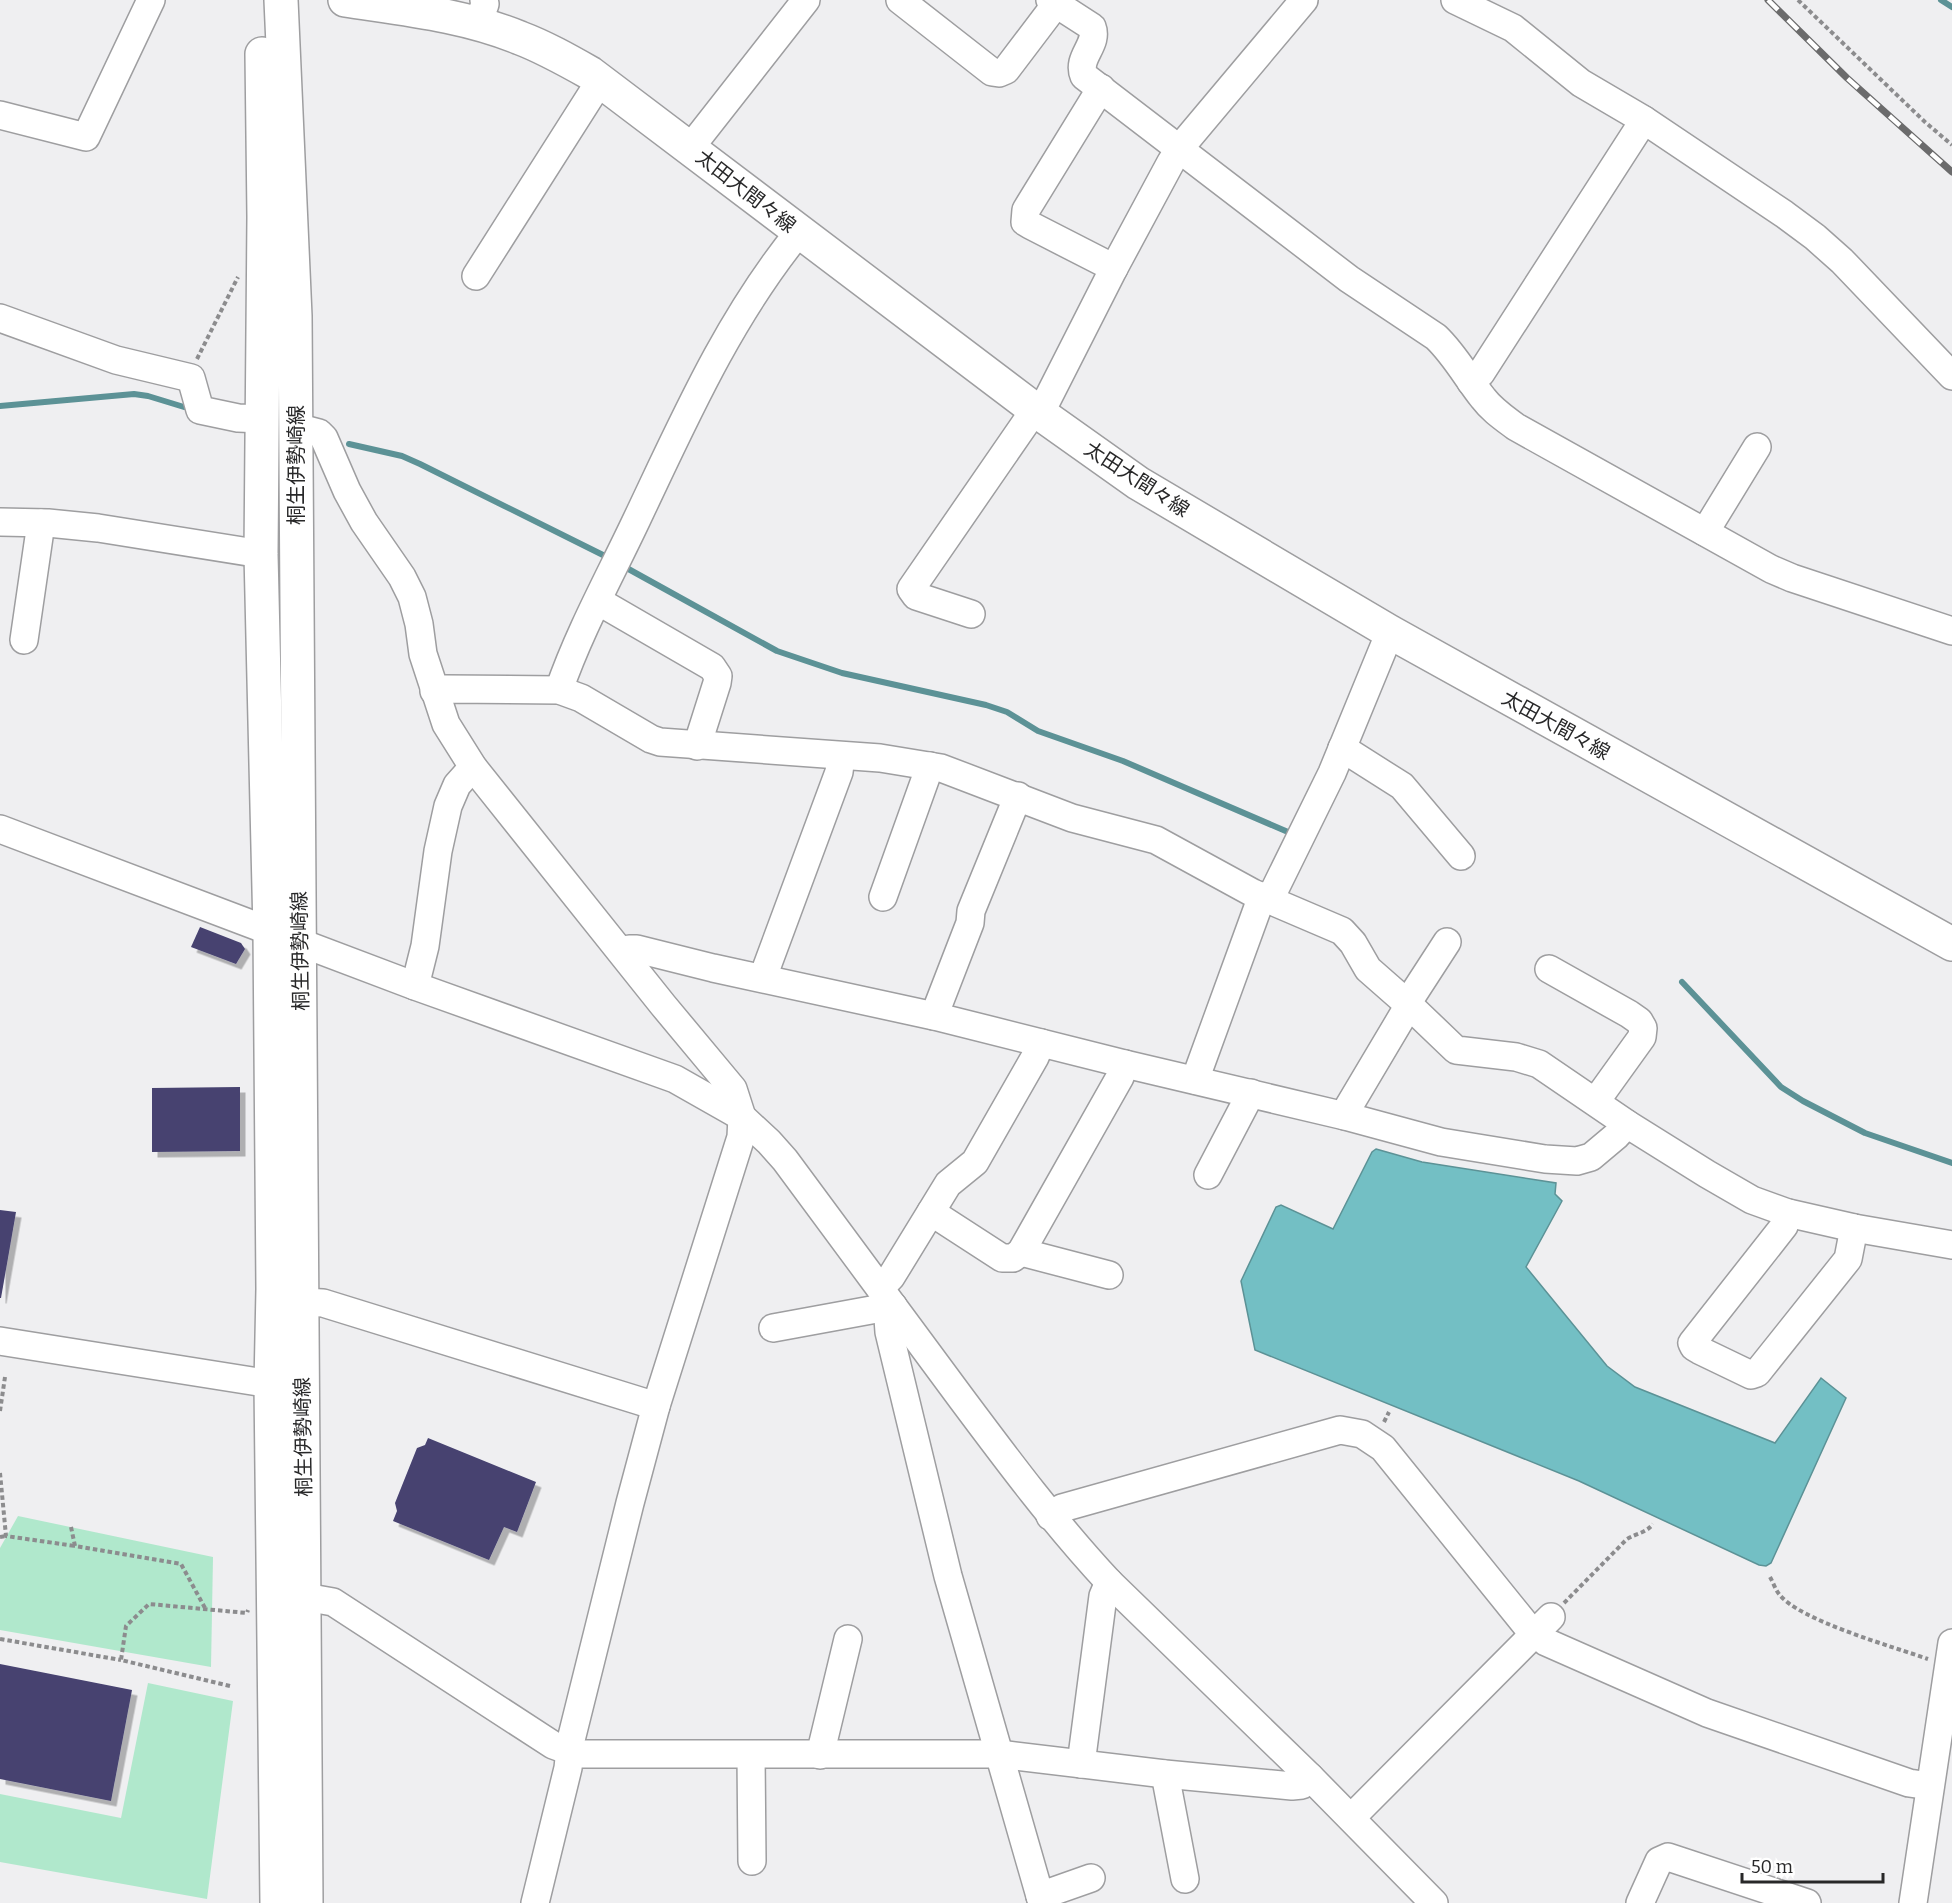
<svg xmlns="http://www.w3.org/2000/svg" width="1952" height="1903" font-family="Bitter,'Noto Sans JP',serif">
  <defs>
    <filter id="shadow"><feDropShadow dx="5.5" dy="5.5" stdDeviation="0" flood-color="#0004"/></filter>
  </defs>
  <rect width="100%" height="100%" fill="#efeff1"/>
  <!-- green -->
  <g fill="#b0e8cc">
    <path d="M18 1516 213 1557 211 1667 0 1630V1548Z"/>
    <path d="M148 1683 233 1701 207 1899 0 1862V1794L121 1818Z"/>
  </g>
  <!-- water -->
  <path fill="#73bfc4" stroke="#5c9296" stroke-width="1.5" d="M1376 1149 1422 1162 1556 1183 1555 1194 1562 1201 1526 1267 1607 1366 1635 1387 1775 1443 1821 1378 1846 1398 1771 1563 1766 1566 1759 1565 1579 1481 1255 1350 1241 1281 1276 1207 1281 1205 1333 1229 1372 1152Z"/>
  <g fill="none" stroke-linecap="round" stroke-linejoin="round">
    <!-- stream -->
    <g stroke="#5c9296" stroke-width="6">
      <path d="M1941 0 1952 7"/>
      <path d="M0 406 134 394 148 396 184 407"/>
      <path d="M349 444 402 456 420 464 611 559"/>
      <path d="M623 566 777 651 842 673 986 705 1007 712 1038 731 1123 761 1288 832"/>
      <path d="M1682 982 1781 1087 1803 1101 1865 1133 1952 1163"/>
    </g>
  </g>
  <!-- building -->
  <g fill="#464270" filter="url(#shadow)">
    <path d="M200 927 241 943 245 949 236 964 191 947Z"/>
    <path d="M240 1087V1151L152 1152V1088Z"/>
    <path d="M0 1210 16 1212 1 1298H0Z"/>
    <path d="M428 1438 536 1482 517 1532 504 1527 489 1560 393 1521 397 1511 395 1503 417 1448 425 1445Z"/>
    <path d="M0 1664 132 1690 111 1801 0 1779Z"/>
  </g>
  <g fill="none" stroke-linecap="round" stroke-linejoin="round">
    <defs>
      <g id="minor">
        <path d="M900 0 992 72 999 73 1006 70 1056 4"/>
        <path d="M1050 0 1092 27C1099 45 1076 57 1084 76L1349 279 1436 337C1455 355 1467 378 1483 398 1492 410 1504 418 1516 427L1771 569 1792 578 1952 631"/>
        <path d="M1455 0 1513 28 1581 83 1644 120 1784 214 1815 237 1842 261 1952 376"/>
        <path d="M478 23 485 4 484 0"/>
        <path d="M1101 88 1026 210 1025 222 1030 225 1114 268"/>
        <path d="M0 115 86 137 151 0"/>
        <path d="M690 148 806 0"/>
        <path d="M476 276 600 81"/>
        <path d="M0 318 116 360 191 378 200 410 238 418 261 419"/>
        <path d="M1471 382 1481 373 1644 120"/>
        <path d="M296 427 319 433 324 438 347 491 364 522 402 577 412 597 419 624 423 654 446 724 473 767 663 1005 733 1089 742 1117 741 1137 656 1406 630 1503 571 1740 568 1768 535 1903"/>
        <path d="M0 522 48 523 98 528 261 554"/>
        <path d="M1705 532 1757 447"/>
        <path d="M598 601 712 667 718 676 717 683 697 746"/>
        <path d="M971 614 916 596 911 589 1029 418 1038 412 1047 400 1114 268 1171 162 1179 149 1304 0"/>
        <path d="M24 640 41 523"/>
        <path d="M559 690C579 632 610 576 636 521 684 420 728 319 799 232"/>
        <path d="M434 691 445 689 559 690 581 698 651 739 660 742 880 758 941 768 1072 818 1156 840 1253 893 1342 931 1353 943 1368 969 1409 1005 1456 1050 1516 1057 1539 1064 1627 1124 1707 1174 1752 1200 1788 1213 1854 1228 1952 1245"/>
        <path d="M1342 748 1402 786 1461 856"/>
        <path d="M0 829 415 986 675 1079 742 1117 769 1142 785 1160C844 1239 902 1319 961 1398 1008 1461 1055 1524 1109 1582L1310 1777 1434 1903"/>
        <path d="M883 897 930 766"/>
        <path d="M1270 899 1332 773 1390 632"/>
        <path d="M623 953 629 949H637L713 968 934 1016 1125 1064 1345 1116 1441 1142 1545 1159 1577 1161 1591 1157 1616 1136 1627 1124"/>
        <path d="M1549 969 1629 1014 1639 1021 1643 1028 1642 1037 1596 1101"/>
        <path d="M763 977 839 772 841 756"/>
        <path d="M415 986 425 946 438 851 448 806 457 785 473 767"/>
        <path d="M934 1016 970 923 971 911 1018 796"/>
        <path d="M1195 1080 1262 896"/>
        <path d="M1345 1116 1349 1106 1409 1005 1412 996 1447 942"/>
        <path d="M1208 1175 1251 1093"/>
        <path d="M931 1212 1002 1258H1013L1021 1252 1120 1077 1125 1064"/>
        <path d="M1788 1213 1784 1226 1692 1343 1694 1347 1699 1350 1751 1375 1757 1373 1848 1259 1854 1228"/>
        <path d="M1021 1252 1109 1275"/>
        <path d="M880 1288 891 1277 948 1184 975 1162 1035 1057 1041 1043"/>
        <path d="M301 1302 323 1303 656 1406"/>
        <path d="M893 1306 888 1318 889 1332 948 1576 1042 1903"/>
        <path d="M773 1328 893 1306"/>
        <path d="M0 1341 271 1384"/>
        <path d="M1050 1516 1062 1508 1340 1430 1362 1434 1383 1448 1526 1625 1546 1642 1707 1713 1909 1783 1930 1786"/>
        <path d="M284 1597H305L333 1602 553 1745 578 1754H999L1165 1774 1292 1786 1302 1785 1310 1777"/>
        <path d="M751 1755 752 1861"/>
        <path d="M820 1755 848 1639"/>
        <path d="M1081 1764 1103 1596 1109 1582"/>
        <path d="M1165 1774 1185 1879"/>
        <path d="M1351 1818 1551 1617"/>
        <path d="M1040 1896 1091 1878"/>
        <path d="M1640 1903 1659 1861 1668 1857 1807 1903"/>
        <path d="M1913 1903 1952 1643"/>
      </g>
      <g id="major">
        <path d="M281 0 295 316 306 1903"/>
        <path d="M345 0C404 9 464 15 520 38 544 47 567 60 590 73L1038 412 1138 483 1390 632 1952 944"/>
        <path d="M262 54 264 217 261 554 270 931 273 1289 271 1384 277 1903"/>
      </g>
    </defs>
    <!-- minor casing -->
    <use href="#minor" stroke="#9e9ea0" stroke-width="30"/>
    <!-- major casing -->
    <use href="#major" stroke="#9e9ea0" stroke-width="36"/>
    <!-- path -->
    <g stroke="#8c8c8e" stroke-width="4" stroke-dasharray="4.5 3" stroke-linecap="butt">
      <path d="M1798 0 1925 122 1952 145"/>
      <path d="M197 359 238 277"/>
      <path d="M0 1411 5 1377"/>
      <path d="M1384 1422 1389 1412"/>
      <path d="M0 1473 6 1536 75 1546"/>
      <path d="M71 1527 75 1546 181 1564 205 1608"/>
      <path d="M0 1537 6 1536"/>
      <path d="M1770 1577C1773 1582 1775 1589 1779 1594 1798 1620 1894 1647 1928 1659"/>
      <path d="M1564 1603 1627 1539C1637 1533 1646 1533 1653 1524"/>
      <path d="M0 1639 121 1660"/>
      <path d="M230 1686 121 1660 126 1626 149 1604 247 1613 248 1610"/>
    </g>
    <!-- minor -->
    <use href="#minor" stroke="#fff" stroke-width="27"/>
    <!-- major -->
    <use href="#major" stroke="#fff" stroke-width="33"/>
    <defs>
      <path id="rail" d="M1768 0 1847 78 1952 172"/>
    </defs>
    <!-- rail casing -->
    <use href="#rail" stroke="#6b6b6c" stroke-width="7"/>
    <!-- rail -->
    <use href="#rail" stroke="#fff" stroke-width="4.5" stroke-dasharray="14" stroke-linecap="butt"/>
  </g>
  <g text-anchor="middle" stroke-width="6" stroke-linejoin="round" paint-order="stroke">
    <!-- street labels -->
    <g font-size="20" fill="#282829" stroke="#fff">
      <text transform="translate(746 191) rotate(38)" y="7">太田大間々線</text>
      <text transform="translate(296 465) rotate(-90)" y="7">桐生伊勢崎線</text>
      <text transform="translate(1137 479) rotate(33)" y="7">太田大間々線</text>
      <text transform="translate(1556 725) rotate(29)" y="7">太田大間々線</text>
      <text transform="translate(300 951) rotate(-91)" y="7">桐生伊勢崎線</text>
      <text transform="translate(303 1437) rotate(-91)" y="7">桐生伊勢崎線</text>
    </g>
  </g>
  <!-- scale -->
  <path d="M1742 1873v9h141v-9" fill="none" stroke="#282829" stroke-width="3"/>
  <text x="1751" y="1873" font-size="18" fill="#282829" stroke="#ffffff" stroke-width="4.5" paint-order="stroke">50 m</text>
</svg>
